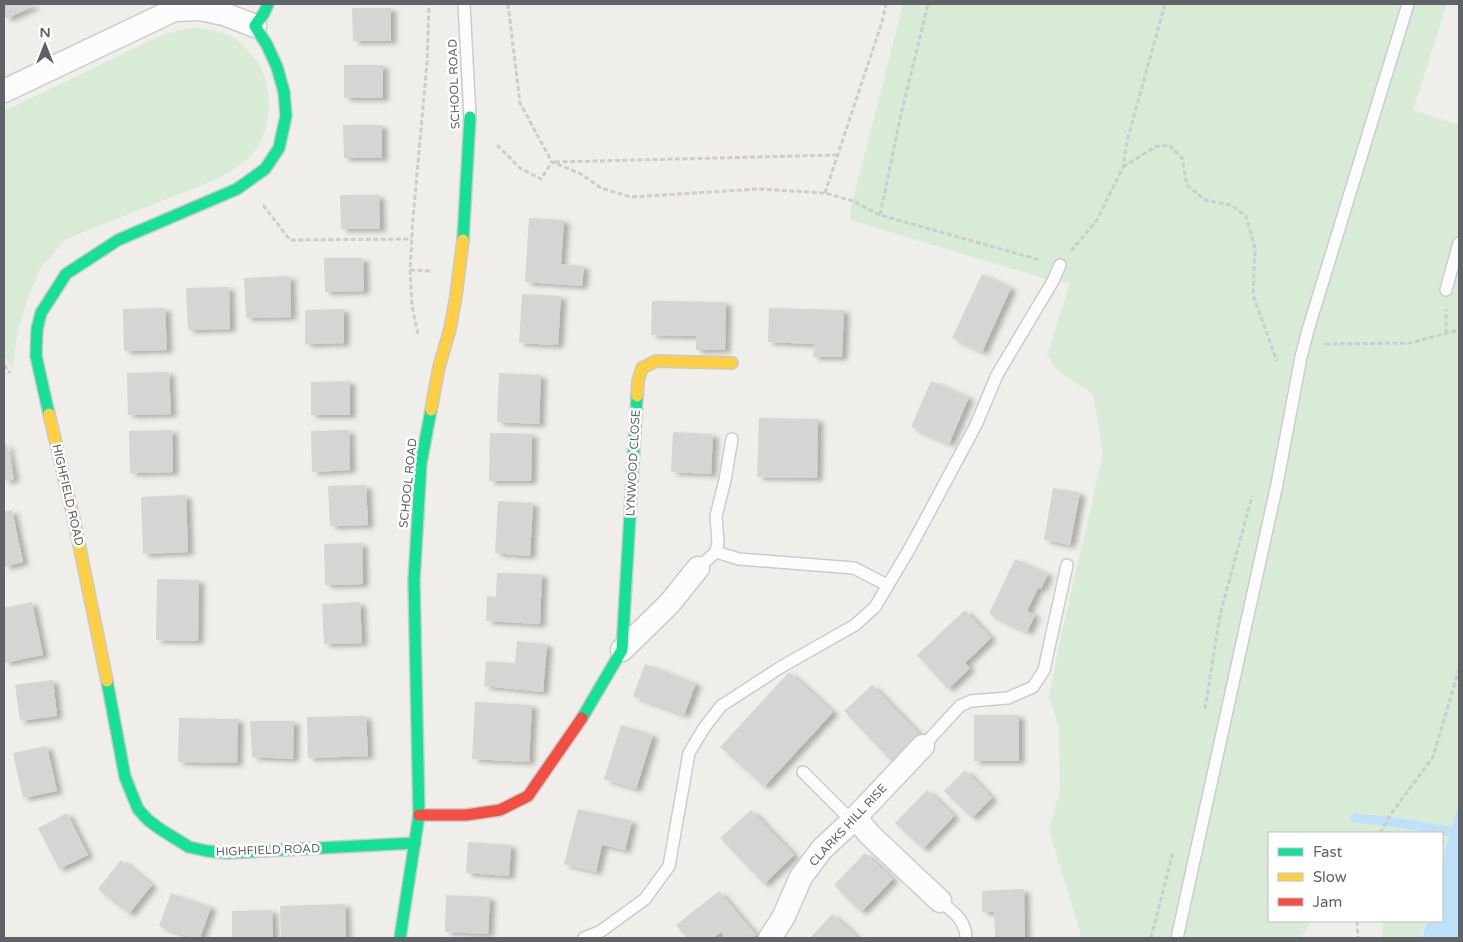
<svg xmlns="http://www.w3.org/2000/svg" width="1463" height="942" font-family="'Varela Round',sans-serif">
  <defs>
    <filter id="shadow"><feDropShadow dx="5.5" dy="3" stdDeviation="2.5" flood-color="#0004"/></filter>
  </defs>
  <rect width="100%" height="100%" fill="#efeeea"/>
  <!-- green -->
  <g fill="#d8ebd6">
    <path d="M903 4H1447L1413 110 1459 125V806L1442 866V833H1269V921H1311L1301 938H1080V932L1049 830 1060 790 1059 727 1049 697 1060 641 1103 454 1093 394 1058 371 1047 355 1070 283 1053 281 850 220V212Z"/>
    <path d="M194 27C206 29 220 31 231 36 239 40 246 48 251 55 255 59 260 64 262 70 273 96 271 133 252 154 242 165 229 172 217 179L66 239 40 269 28 298 17 335 13 369 4 355V111L164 34Z"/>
    <path d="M1384 921H1426L1421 938H1382Z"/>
  </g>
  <!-- water -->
  <path fill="#bfe0f9" d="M1459 803V938H1422L1427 921H1442V863Z"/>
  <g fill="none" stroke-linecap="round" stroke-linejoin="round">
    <!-- stream -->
    <path stroke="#bfe0f9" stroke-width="9" d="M1355 818 1387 821 1459 833"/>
  </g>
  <!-- building -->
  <g fill="#d6d5d3" filter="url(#shadow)">
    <path d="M4 4H33L34 6 6 19 4 14Z"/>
    <path d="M352 8H391V41H353Z"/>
    <rect x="344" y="65" width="39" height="33"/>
    <path d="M343 125H382V158H344Z"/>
    <path d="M340 195H379L380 229H341Z"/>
    <path d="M529 218 564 220 561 264 584 266 582 286 525 282Z"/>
    <path d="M324 258H363L364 291 325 292Z"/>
    <path d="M982 274 1011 288 982 352 952 338Z"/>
    <path d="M290 276 291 317 246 318 244 278Z"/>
    <path d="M229 287 230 329 188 330 186 288Z"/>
    <path d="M522 294 561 296 558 345 519 343Z"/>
    <path d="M652 301 726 302 725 350H696V336L651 335Z"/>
    <path d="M165 308 167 350 124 351 123 309Z"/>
    <path d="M769 308 844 310 842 357H813L814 344 768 342Z"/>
    <path d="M344 309V343L305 344V310Z"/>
    <path d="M169 372 171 414 128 415 127 373Z"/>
    <path d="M499 373 541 375 539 424 497 422Z"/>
    <path d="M350 381V415H311V382Z"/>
    <path d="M931 381 969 397 949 444 911 427Z"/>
    <path d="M759 418 818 419 817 478 757 477Z"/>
    <path d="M172 430 173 472 130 473 129 431Z"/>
    <path d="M349 430 350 470 312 472 311 431Z"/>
    <path d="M673 432 713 434 711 474 671 472Z"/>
    <path d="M490 433 532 434 531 481H489Z"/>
    <path d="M7 444 14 479 4 481V445Z"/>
    <path d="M366 485 368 525 330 526 328 486Z"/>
    <path d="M1053 488 1080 493 1070 545 1044 540Z"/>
    <path d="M186 495 188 552 143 554 141 497Z"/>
    <path d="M498 501 533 503 530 556 495 553Z"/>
    <path d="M12 510 23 562 4 567V512Z"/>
    <path d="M362 543 363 584 325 585 324 544Z"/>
    <path d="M1015 559 1048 574 1041 589 1038 588 1027 611 1035 615 1027 632 989 614Z"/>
    <path d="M497 573 542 574 540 624 486 621 487 596 496 597Z"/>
    <path d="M157 579 199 580 198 641 156 640Z"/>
    <path d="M32 602 43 655 4 663V608Z"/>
    <path d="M360 602 362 643 324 644 322 604Z"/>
    <path d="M965 610 991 638 965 663 970 668 948 689 917 655Z"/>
    <path d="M517 641 547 644 543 692 484 686 486 661 515 663Z"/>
    <path d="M645 664 696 683 684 715 633 696Z"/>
    <path d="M789 672 833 712 764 787 720 747Z"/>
    <path d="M53 680 57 716 20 721 15 685Z"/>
    <path d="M872 685 919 734 891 761 844 711Z"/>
    <path d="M475 702 532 705 529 762 472 759Z"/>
    <rect x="974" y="715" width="45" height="46"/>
    <path d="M366 716 368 756 308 758 307 717Z"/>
    <path d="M179 718 238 719 237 763 178 762Z"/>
    <path d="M250 721H294L293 759 252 757Z"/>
    <path d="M621 725 653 735 636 789 604 779Z"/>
    <path d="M47 746 57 791 23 798 13 753Z"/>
    <path d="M965 770 992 798 972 818 944 791Z"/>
    <path d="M927 790 954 816 923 849 895 823Z"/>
    <path d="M578 809 632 821 625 850 602 845 596 872 564 864Z"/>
    <path d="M751 810 794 855 764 884 720 838Z"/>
    <path d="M67 813 88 855 59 869 38 828Z"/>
    <path d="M468 842 511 845 509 876 466 873Z"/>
    <path d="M865 853 893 879 861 912 834 885Z"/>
    <path d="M121 860 152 885 129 914 98 889Z"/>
    <path d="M1024 889 1025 938H995L994 912H982V891Z"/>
    <path d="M719 891 756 935 752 938H726L721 932 713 938H687L676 925Z"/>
    <path d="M171 893 211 907 200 938H193L159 926Z"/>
    <path d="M446 895 490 897 488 934 445 932Z"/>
    <path d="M345 904 346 938H281L280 906Z"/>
    <path d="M272 910 273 938H232V911Z"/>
    <path d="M832 914 858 938H810Z"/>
  </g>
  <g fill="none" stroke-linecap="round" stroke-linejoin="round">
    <defs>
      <g id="lane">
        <path d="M464 4 470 117"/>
        <path d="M1446 290 1459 243"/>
        <path d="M1308 330 1408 4"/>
        <path d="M716 552 739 559 854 568 887 585"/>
        <path d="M698 568 716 552 718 542 716 516 725 480 732 439"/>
        <path d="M923 746 960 706 971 701 1008 698 1033 687 1044 670 1067 565"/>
        <path d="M803 772 852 821"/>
        <path d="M940 901C953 912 966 920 966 938"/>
        <path d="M584 938 601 931 645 899 669 866 689 753 704 728 721 706 781 667 855 625 875 607 910 548 976 425 997 375 1053 281 1060 265"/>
        <path d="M1177 938 1277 484 1301 357"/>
      </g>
      <g id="street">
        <path d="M4 91 174 10 200 9 224 14 255 26"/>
        <path d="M622 650 670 603 698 568"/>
        <path d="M855 817 870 835 940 901"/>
        <path d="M770 938 783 918 801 877 822 849 852 821 923 746"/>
      </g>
      <g id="fast">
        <path d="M463 240 470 117"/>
        <path d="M49 414 36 356 37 329 41 313 66 274 118 240 237 189 265 169 279 148 286 116 284 92 277 67 267 45 255 26 264 13 268 4"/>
        <path d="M107 681 125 777 138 809 148 820 160 829 189 847 207 851 227 853 415 843"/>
        <path d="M582 718 622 650 637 396"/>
        <path d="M400 938 419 815 414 581 421 463 431 410"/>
      </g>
      <g id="slow">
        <path d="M637 396 638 381 642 368 656 361 732 363"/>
        <path d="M431 410 439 367 450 329 456 296 463 240"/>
        <path d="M49 414 73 515 107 681"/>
      </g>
      <path id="jam" d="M419 815H466L500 810 528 796 582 718"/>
    </defs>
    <!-- lane casing -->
    <use href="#lane" stroke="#cbcccc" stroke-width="14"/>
    <!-- street casing -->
    <use href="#street" stroke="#cbcccc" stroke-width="25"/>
    <!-- fast casing -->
    <use href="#fast" stroke="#cacacb" stroke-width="14"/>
    <!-- slow casing -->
    <use href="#slow" stroke="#cacacb" stroke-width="14"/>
    <!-- jam casing -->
    <use href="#jam" stroke="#cacacb" stroke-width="14"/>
    <!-- path -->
    <g stroke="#cacfcc" stroke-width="3" stroke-dasharray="5 2.5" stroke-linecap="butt">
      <path d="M508 4 520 103 552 162 581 174 601 188 631 197 758 189 825 193 853 201 880 215 1040 260"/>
      <path d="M497 145 520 168 541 179 552 162"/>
      <path d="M555 162 837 155"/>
      <path d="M1123 167 1155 147 1169 145 1182 158 1187 185 1205 200 1231 205 1246 216 1255 248 1253 295 1277 361"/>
      <path d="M825 193 882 22 886 4"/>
      <path d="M263 205 290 240 412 239"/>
      <path d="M880 215 900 119 928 4"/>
      <path d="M1071 251 1097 220 1123 167 1127 141 1165 4"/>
      <path d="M410 270 432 271"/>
      <path d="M418 334 412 306 410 270 413 218 427 63 429 4"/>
      <path d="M1446 334V309"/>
      <path d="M1325 344 1410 343 1459 330"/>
      <path d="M4 365 10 373"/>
      <path d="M1205 709 1220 615 1252 496"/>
      <path d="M1380 833 1391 814 1433 757 1459 669"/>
      <path d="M1357 921 1358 938"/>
      <path d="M1151 938 1173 852"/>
    </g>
    <!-- lane -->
    <use href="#lane" stroke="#fdfcfc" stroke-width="11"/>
    <!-- street -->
    <use href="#street" stroke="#fdfcfc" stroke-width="22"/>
    <!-- fast -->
    <use href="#fast" stroke="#16e098" stroke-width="11"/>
    <!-- slow -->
    <use href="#slow" stroke="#ffcf43" stroke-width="11"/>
    <!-- jam -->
    <use href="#jam" stroke="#f24e42" stroke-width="11"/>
    <defs>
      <path id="lane-bridge" d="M1301 357 1308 330"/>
    </defs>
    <!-- lane-bridge casing -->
    <use href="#lane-bridge" stroke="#cbcccc" stroke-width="14" stroke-linecap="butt"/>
    <!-- lane-bridge -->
    <use href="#lane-bridge" stroke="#fdfcfc" stroke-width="11"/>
  </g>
  <g text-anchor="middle" stroke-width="5" stroke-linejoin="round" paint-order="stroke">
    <!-- street labels -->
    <g font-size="12" fill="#5f6368" stroke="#fff">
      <text transform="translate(454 84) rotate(-92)" y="4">SCHOOL ROAD</text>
      <text transform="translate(633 463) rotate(-87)" y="4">LYNWOOD CLOSE</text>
      <text transform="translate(408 483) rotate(-84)" y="4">SCHOOL ROAD</text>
      <text transform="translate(68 495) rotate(77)" y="4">HIGHFIELD ROAD</text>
      <text transform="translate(848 825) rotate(-47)" y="4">CLARKS HILL RISE</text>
      <text transform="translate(268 850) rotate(-2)" y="4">HIGHFIELD ROAD</text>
    </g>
  </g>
  <!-- border -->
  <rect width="1463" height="942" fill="none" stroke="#5f6368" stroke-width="10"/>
  <!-- legend -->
  <rect x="1268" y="832" width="175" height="90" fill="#ffffff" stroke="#bfc1c3"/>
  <rect x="1278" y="848" width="25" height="8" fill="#16e098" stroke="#bfc1c3"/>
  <text x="1313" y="857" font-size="15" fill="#5f6368">Fast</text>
  <rect x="1278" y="873" width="25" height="8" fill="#ffcf43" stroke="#bfc1c3"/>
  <text x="1313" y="882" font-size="15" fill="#5f6368">Slow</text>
  <rect x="1278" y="898" width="25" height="8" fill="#f24e42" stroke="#bfc1c3"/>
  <text x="1313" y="907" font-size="15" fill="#5f6368">Jam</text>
  <!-- north arrow -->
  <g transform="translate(45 45)" stroke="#ffffff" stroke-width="4" paint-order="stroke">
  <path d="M0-4L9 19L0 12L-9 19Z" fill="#5f6368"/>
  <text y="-8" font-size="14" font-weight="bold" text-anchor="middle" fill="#5f6368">N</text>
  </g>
</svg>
